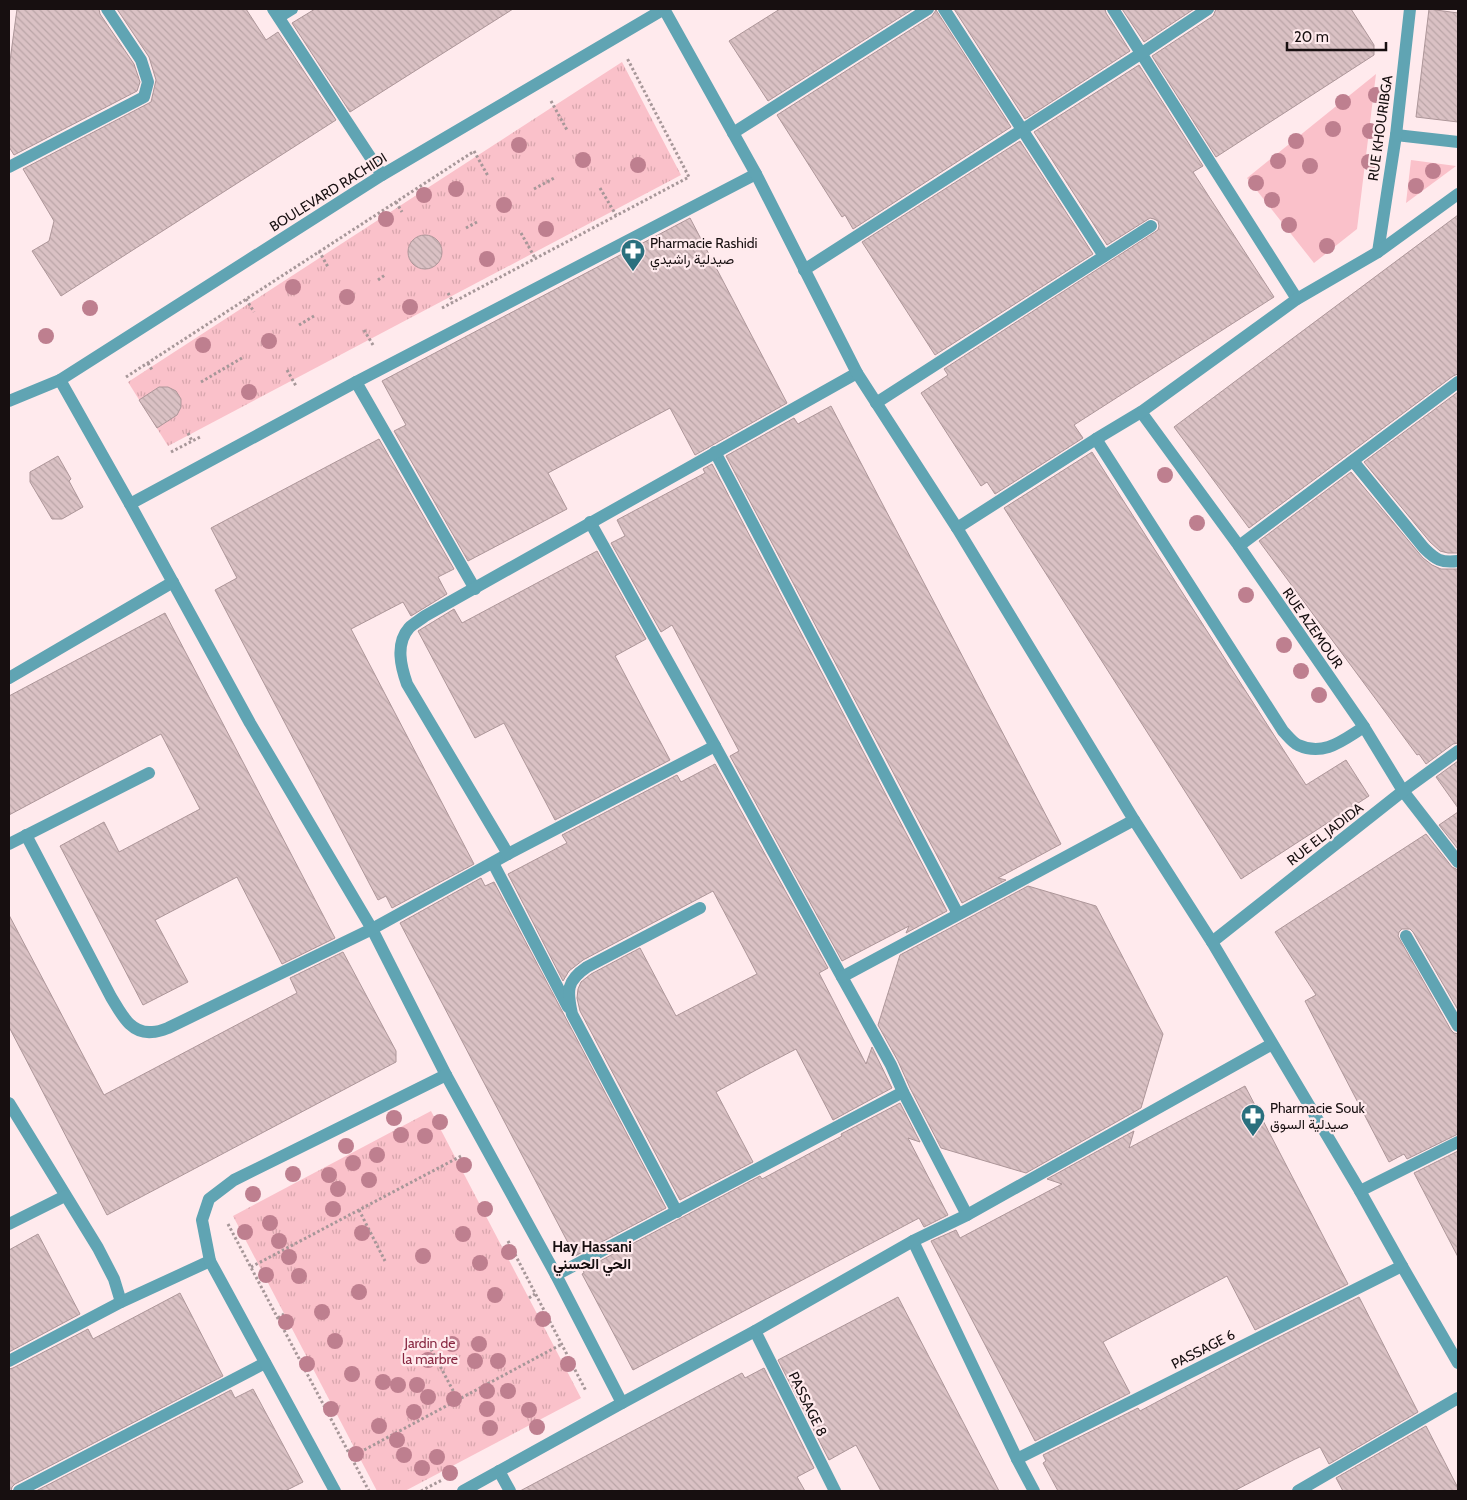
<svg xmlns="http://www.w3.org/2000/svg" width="1467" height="1500" font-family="Cabin,Vazirmatn,sans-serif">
  <defs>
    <pattern id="park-tufts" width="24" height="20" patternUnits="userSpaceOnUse" patternTransform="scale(1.25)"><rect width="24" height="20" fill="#fac1ca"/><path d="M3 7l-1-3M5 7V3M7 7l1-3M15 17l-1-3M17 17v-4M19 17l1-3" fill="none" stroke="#d6a5ac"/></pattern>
    <pattern id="building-back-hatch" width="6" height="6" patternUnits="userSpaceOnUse" patternTransform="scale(1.25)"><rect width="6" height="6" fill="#dac1c4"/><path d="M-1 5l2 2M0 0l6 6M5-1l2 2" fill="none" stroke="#baa5a7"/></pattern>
  </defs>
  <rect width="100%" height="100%" fill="#ffeaed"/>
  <!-- grass -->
  <g fill="#fac1ca">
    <path d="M1376 74 1357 229 1314 263 1247 178Z"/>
    <path d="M1411 160 1456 166 1406 203Z"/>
  </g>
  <!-- park -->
  <g fill="url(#park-tufts)">
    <path d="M622 62 681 175 168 446 128 382Z"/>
    <path d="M431 1111 581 1398 405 1491H377L233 1216Z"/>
  </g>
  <!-- building -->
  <g fill="url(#building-back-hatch)" stroke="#ad9699">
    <path d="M17 9H99L100 14 134 64 140 82 137 91 14 155 9 147V68Z"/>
    <path d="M117 9H246L266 40 278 32 336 120 61 296 32 251 49 241 54 221 23 169 151 102 156 80 149 57Z"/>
    <path d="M315 9H513L350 112 292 23Z"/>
    <path d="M780 9H913L768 101 729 41Z"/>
    <path d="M954 9H1105L1106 13 1130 51 1025 119Z"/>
    <path d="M1122 9H1194L1144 42Z"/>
    <path d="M1216 9H1351L1374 45V55L1216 157 1152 56 1213 16Z"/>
    <path d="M1429 9 1458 13V122L1416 117Z"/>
    <path d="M936 10 1011 127 853 229 845 215 842 217 777 115 932 16Z"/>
    <path d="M1139 65 1203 166 1193 172 1274 297 1074 425 1083 438 995 494 987 482 981 486 921 393 948 375 944 369 1158 230 1159 226 1158 221 1154 219 1150 218 1107 245 1034 132Z"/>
    <path d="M1020 141 1093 254 935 355 862 242Z"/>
    <path d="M1458 215V374L1453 376 1249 528 1174 427Z"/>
    <path d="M690 218 787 403 695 455 670 408 548 473 567 509 468 561 394 431 406 425 382 381Z"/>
    <circle cx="425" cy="252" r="17"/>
    <path d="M159 387H168L176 391 181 399V407L177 415 157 428 139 400Z"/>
    <path d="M1458 392V553H1448L1440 551 1430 542 1364 462Z"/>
    <path d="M831 406 1061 844 998 878 1006 880 962 903 726 456 794 418 798 424Z"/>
    <path d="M379 439 454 569 438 577 447 594 411 616 403 602 351 629 474 864 392 908 386 896 378 900 215 590 237 578 211 528Z"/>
    <path d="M1092 452 1306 785 1346 760 1369 796 1241 879 1004 508Z"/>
    <path d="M58 456 71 479 69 481 83 507 62 519H52L30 482V472Z"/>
    <path d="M712 464 947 911 906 933 909 926 842 961 730 756 739 751 672 625 661 632 611 543 625 536 617 520 705 473 703 469Z"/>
    <path d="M1351 472 1423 558 1432 565 1441 569H1458V743L1453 744 1426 764 1419 754 1417 755 1259 541Z"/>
    <path d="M597 551 646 639 615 656 670 760 555 820 504 723 475 738 418 631 454 609 462 623Z"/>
    <path d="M165 613 335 938 282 964 237 877 155 920 188 982 143 1005 60 846 104 822 119 852 200 809 161 734 9 815V696Z"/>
    <path d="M1458 761V808L1436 777Z"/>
    <path d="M715 764 828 968 819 973 866 1064 872 1047 892 1088 833 1120 796 1049 756 1070 716 1092 753 1162 680 1200 580 1011 577 998 578 989 581 982 591 974 640 948 676 1016 757 974 745 951 713 891 583 960 569 971 563 981 508 874 567 843 562 835 677 775 681 782Z"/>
    <path d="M1458 812V849L1439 825Z"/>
    <path d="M1426 834 1452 867 1458 870V1010L1413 932 1410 929H1402L1399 932 1398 936 1451 1030 1454 1033 1458 1034V1134L1407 1159 1404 1154 1389 1162 1305 1001 1316 995 1275 932Z"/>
    <path d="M481 878 485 886 494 882 666 1208 575 1256 400 923Z"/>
    <path d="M1028 886 1096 906 1163 1034 1141 1108 1026 1173 941 1148 910 1088 898 1061 878 1025 900 955Z"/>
    <path d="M9 915 104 1095 297 993 290 978 343 952 396 1051V1062L107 1215 9 1027Z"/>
    <path d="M1245 1086 1348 1284 1255 1330 1227 1276 1103 1342 1130 1393 1035 1441 931 1241 956 1230 960 1238 1062 1184 1047 1179 1134 1131 1129 1148Z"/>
    <path d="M900 1103 920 1142 908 1138 948 1215 924 1227 919 1218 633 1370 582 1274 584 1273 583 1270 760 1176 762 1179 842 1136 841 1134Z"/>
    <path d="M1458 1151V1257L1414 1173Z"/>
    <path d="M38 1234 80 1314 9 1352V1250Z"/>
    <path d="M180 1293 223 1376 15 1484 12 1487 11 1491H9V1369L13 1368 88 1329 93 1339Z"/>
    <path d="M898 1297 915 1330 999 1491H881L856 1445 829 1460 778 1360Z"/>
    <path d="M1359 1297 1418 1412 1329 1464 1320 1447 1295 1459 1234 1491H1058L1043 1463 1046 1461 1043 1455 1138 1408 1140 1411 1263 1345Z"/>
    <path d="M764 1368 814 1468 797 1477 805 1491H520L742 1373 745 1378Z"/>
    <path d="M253 1389 303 1482 285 1491H36L231 1390 235 1398Z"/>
    <path d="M1426 1426 1458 1488V1491H1343L1336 1478Z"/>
  </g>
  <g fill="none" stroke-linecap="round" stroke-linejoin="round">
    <!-- path -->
    <g stroke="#a79799" stroke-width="3" stroke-dasharray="2.5 2.5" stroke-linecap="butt">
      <path d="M551 101 567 130"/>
      <path d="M474 151 488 176"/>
      <path d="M600 188 616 215"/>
      <path d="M534 189 556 177"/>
      <path d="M396 202 402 212"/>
      <path d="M466 228 477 222"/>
      <path d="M521 233 535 258"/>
      <path d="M319 251 328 267"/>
      <path d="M378 280 385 275"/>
      <path d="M448 293 453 302"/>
      <path d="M246 299 254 312"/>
      <path d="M442 308 689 177 627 58"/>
      <path d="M299 325 314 316"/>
      <path d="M364 330 373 345"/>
      <path d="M148 363 152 370"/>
      <path d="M287 370 296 386"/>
      <path d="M126 377 473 152"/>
      <path d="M201 382 242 358"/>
      <path d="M188 433 192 441"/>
      <path d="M171 452 200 437"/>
      <path d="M482 1209 489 1206"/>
      <path d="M359 1210 385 1261"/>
      <path d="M228 1224 369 1491"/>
      <path d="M508 1241 586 1391"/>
      <path d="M251 1267 463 1155"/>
      <path d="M529 1298 535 1294"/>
      <path d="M278 1318 284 1314"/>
      <path d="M431 1349 458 1400"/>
      <path d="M324 1406 331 1403"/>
      <path d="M351 1457 562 1344"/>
      <path d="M421 1491 442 1480"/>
    </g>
    <!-- minor -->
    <g stroke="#60a4b3" stroke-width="12">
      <path d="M273 9 382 175"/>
      <path d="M944 9 1104 256"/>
      <path d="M1113 9 1297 299"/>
      <path d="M279 17 292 9"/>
      <path d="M733 133 928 9"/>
      <path d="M1396 135 1458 142"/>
      <path d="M9 167 144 97 148 82 141 60 107 9"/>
      <path d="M1378 252 1396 135 1410 9"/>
      <path d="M804 270 1142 53 1208 9"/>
      <path d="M60 380 130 504 250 723 372 929 446 1075 556 1275 622 1403"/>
      <path d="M356 382 475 589"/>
      <path d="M9 401 60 380 382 175 664 9"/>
      <path d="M876 403 1151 226"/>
      <path d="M1141 412 1239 546 1364 727 1403 791 1458 862"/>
      <path d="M1096 439 1283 731C1288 736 1292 742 1298 745 1324 757 1343 740 1364 727"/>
      <path d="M715 452 958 914"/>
      <path d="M1353 461 1424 548C1436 560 1441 563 1458 561"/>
      <path d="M130 504 356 382 756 174"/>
      <path d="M590 522 715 746 842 977 891 1065 903 1092 967 1215"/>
      <path d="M957 528 1096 439 1141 412 1297 299 1378 252 1458 194"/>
      <path d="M1239 546 1458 382"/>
      <path d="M9 678 173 582"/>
      <path d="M26 835 111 997C121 1013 130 1034 152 1032 157 1032 163 1030 168 1028L372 929 508 854 715 746"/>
      <path d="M9 844 149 773"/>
      <path d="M508 854 407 684C401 667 395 644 409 628 413 624 420 620 425 616L857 373"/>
      <path d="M493 863 568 1007"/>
      <path d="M1406 936 1458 1026"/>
      <path d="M1212 942 1403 791 1458 751"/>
      <path d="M842 977 1134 820"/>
      <path d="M9 1103 98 1248 114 1279 121 1302"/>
      <path d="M1360 1191 1458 1142"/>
      <path d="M677 1212 572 1014C567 991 566 981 587 967L700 908"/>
      <path d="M9 1224 65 1196"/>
      <path d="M913 1241 1017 1459 1034 1491"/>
      <path d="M556 1275 903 1092"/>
      <path d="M755 1331 835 1491"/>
      <path d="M9 1361 121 1302 210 1261"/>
      <path d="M1017 1459 1402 1266"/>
      <path d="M499 1471 510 1491"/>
      <path d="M19 1491 265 1363"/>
      <path d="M335 1491 210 1261 202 1220 209 1199 234 1180 446 1075"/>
      <path d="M463 1491 622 1403 755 1331 913 1241 967 1215 1272 1044"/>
      <path d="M1298 1491 1458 1398"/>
    </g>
    <!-- tertiary -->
    <path stroke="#60a4b3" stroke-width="12" d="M664 9 756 174 857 373 957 528 1134 820 1212 942 1360 1191 1402 1266 1458 1363"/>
  </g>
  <!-- trees -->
  <g fill="#be7f8f">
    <circle cx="1376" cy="95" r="8"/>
    <circle cx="1343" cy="102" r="8"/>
    <circle cx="1333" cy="129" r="8"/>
    <circle cx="1370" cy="131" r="8"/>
    <circle cx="1296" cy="141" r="8"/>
    <circle cx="519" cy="145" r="8"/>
    <circle cx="583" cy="160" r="8"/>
    <circle cx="1278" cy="161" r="8"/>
    <circle cx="1369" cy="162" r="8"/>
    <circle cx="638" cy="165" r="8"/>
    <circle cx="1310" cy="166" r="8"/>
    <circle cx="1433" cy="171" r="8"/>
    <circle cx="1256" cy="183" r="8"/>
    <circle cx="1416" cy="186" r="8"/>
    <circle cx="456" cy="189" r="8"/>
    <circle cx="424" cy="195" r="8"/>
    <circle cx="1272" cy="200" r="8"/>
    <circle cx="504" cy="205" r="8"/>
    <circle cx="386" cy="219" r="8"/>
    <circle cx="1289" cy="225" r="8"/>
    <circle cx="546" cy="229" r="8"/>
    <circle cx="1327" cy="246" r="8"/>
    <circle cx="487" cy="259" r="8"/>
    <circle cx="293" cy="287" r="8"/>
    <circle cx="347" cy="297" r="8"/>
    <circle cx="410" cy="307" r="8"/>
    <circle cx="90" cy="308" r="8"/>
    <circle cx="46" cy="336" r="8"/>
    <circle cx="269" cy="341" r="8"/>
    <circle cx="203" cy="345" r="8"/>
    <circle cx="249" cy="392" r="8"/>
    <circle cx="1165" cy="475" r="8"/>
    <circle cx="1197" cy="523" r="8"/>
    <circle cx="1246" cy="595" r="8"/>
    <circle cx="1284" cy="645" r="8"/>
    <circle cx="1301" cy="671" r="8"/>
    <circle cx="1319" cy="695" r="8"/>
    <circle cx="394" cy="1118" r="8"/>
    <circle cx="440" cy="1122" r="8"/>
    <circle cx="401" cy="1135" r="8"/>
    <circle cx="425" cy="1136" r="8"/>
    <circle cx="346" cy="1146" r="8"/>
    <circle cx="377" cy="1155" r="8"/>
    <circle cx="353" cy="1163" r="8"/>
    <circle cx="464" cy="1165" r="8"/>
    <circle cx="293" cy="1174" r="8"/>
    <circle cx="329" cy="1175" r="8"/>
    <circle cx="369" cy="1180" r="8"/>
    <circle cx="338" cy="1189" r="8"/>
    <circle cx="253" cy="1194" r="8"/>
    <circle cx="333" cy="1209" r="8"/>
    <circle cx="485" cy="1209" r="8"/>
    <circle cx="270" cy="1223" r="8"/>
    <circle cx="245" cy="1232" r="8"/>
    <circle cx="362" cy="1233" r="8"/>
    <circle cx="463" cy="1234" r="8"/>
    <circle cx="279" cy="1241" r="8"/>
    <circle cx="509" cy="1252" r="8"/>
    <circle cx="423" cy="1256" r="8"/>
    <circle cx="289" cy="1257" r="8"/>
    <circle cx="480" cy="1263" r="8"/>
    <circle cx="266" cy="1275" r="8"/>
    <circle cx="299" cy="1276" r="8"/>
    <circle cx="359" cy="1292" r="8"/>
    <circle cx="495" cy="1295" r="8"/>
    <circle cx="322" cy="1312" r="8"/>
    <circle cx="543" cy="1319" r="8"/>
    <circle cx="286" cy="1322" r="8"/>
    <circle cx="335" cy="1341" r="8"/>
    <circle cx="452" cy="1344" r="8"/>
    <circle cx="479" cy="1344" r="8"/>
    <circle cx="428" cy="1360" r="8"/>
    <circle cx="475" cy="1361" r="8"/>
    <circle cx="498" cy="1361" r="8"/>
    <circle cx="307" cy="1364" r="8"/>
    <circle cx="568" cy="1364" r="8"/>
    <circle cx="352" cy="1374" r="8"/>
    <circle cx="383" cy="1382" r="8"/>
    <circle cx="398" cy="1385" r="8"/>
    <circle cx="417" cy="1385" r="8"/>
    <circle cx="487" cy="1391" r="8"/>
    <circle cx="508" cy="1391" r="8"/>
    <circle cx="428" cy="1397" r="8"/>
    <circle cx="454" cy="1399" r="8"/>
    <circle cx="331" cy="1409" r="8"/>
    <circle cx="487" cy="1409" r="8"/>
    <circle cx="529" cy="1410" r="8"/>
    <circle cx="414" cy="1412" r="8"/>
    <circle cx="379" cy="1426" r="8"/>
    <circle cx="537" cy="1427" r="8"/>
    <circle cx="490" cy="1428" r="8"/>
    <circle cx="397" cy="1440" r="8"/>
    <circle cx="356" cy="1454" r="8"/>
    <circle cx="404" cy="1455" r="8"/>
    <circle cx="437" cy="1457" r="8"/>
    <circle cx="422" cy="1468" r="8"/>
    <circle cx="450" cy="1473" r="8"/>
  </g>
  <!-- icons -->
  <defs>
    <symbol id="pharmacy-pin" viewBox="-11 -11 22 30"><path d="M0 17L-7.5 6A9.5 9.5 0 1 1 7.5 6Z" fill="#2a707e" stroke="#ffeaed"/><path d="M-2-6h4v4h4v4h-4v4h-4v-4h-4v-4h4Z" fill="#fff"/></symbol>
  </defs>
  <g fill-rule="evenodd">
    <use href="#pharmacy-pin" x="619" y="237" width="28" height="38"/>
    <use href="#pharmacy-pin" x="1239" y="1102" width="28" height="38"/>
  </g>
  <g text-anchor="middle" stroke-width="4.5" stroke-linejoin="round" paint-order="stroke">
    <!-- street labels -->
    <g font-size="14" fill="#170f10" stroke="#ffeaed">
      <text transform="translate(1380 128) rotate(-82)" y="5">RUE KHOURIBGA</text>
      <text transform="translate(328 192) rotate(-32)" y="5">BOULEVARD RACHIDI</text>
      <text transform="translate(1313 628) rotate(55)" y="5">RUE AZEMOUR</text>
      <text transform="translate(1325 834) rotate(-38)" y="5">RUE EL JADIDA</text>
      <text transform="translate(1203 1349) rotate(-27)" y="5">PASSAGE 6</text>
      <text transform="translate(808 1404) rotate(64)" y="5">PASSAGE 8</text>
    </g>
    <!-- poi labels -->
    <g font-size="14" fill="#170f10" stroke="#ffeaed" text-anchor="start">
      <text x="650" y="248">Pharmacie Rashidi<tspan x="650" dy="16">صيدلية راشيدي</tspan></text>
      <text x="1270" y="1113">Pharmacie Souk<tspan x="1270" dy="16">صيدلية السوق</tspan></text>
    </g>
    <!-- park labels -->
    <g font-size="14" fill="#882842" stroke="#ffeaed">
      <text x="430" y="1348">Jardin de<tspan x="430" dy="16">la marbre</tspan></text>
    </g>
    <!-- neighbourhood labels -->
    <g font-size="15" font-weight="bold" fill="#170f10" stroke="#ffeaed">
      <text x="592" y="1252">Hay Hassani<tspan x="592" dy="17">الحي الحسني</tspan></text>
    </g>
  </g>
  <!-- border -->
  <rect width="1467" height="1500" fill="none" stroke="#170f10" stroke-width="20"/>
  <!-- scale -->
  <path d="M1287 42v8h99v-8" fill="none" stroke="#170f10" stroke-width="2.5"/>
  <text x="1294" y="42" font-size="15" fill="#170f10" stroke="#ffeaed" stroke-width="4" paint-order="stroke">20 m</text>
</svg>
